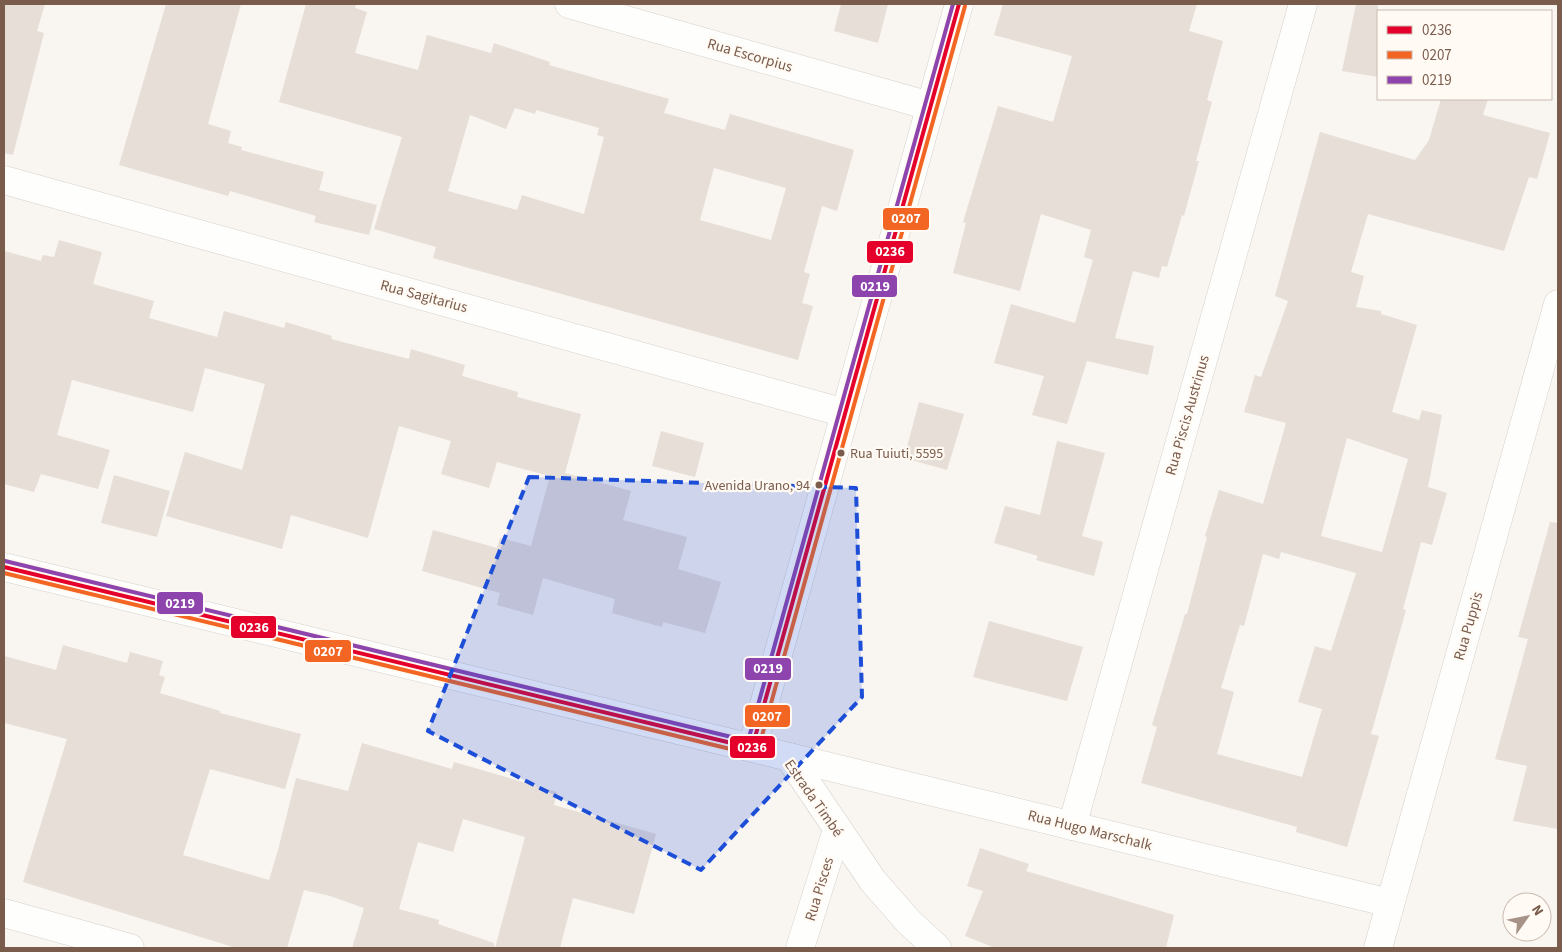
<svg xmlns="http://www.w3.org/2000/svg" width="1562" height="952" font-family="'Source Sans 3',sans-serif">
  <rect width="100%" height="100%" fill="#f9f5f0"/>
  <!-- building -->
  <g fill="#e6ded7" fill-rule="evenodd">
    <path d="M4 4H45L37 31 44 33 13 155 4 153Z"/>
    <path d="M166 4H241L208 124 231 131 228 143 242 147 241 150 324 172 319 190 377 205 369 235 314 222 316 216 230 191 228 196 119 165Z"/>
    <path d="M306 4H356L355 8 367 12 355 53 418 70 427 35 491 53 494 43 550 62 549 65 669 99 664 113 725 130 730 114 854 150 837 211 822 206 804 272 810 274 802 303 813 306 798 360 433 258 436 247 374 229 402 137 279 102ZM515 108 535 114 536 110 599 128 597 135 604 137 584 214 522 195 517 210 448 191 470 115 506 129ZM714 168 786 188 771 240 700 220Z"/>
    <path d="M841 4H888L878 43 834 31Z"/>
    <path d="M1003 4H1197L1189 31 1223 41 1207 100 1212 102 1196 161H1199L1184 216 1182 215 1167 267 1162 266 1159 278 1133 271 1115 338 1154 346 1148 375 1087 361 1067 424 1032 415 1044 376 994 363 1011 304 1075 323 1093 260 1084 257 1091 230 1041 214 1020 291 953 273 966 223 963 222 998 106 1053 122 1072 56 994 35Z"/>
    <path d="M1356 4H1378V77L1342 71Z"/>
    <path d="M1441 99H1488L1483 115 1550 133 1537 179 1529 177 1504 251 1368 214 1351 272 1364 276 1356 307 1381 311V314L1417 325 1392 412 1419 420 1422 410 1442 415 1428 487 1447 493 1432 545 1421 542 1403 609 1406 610 1371 734 1379 736 1347 847 1296 832 1297 827 1141 783 1157 727 1152 725 1185 614H1187L1207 537 1205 536 1219 490 1263 504 1286 423 1244 412 1255 375 1261 377 1288 301 1275 296 1320 132 1415 160 1429 140ZM1347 438 1408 459 1382 552 1321 536ZM1281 552 1356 573 1331 651 1315 646 1298 702 1322 709 1302 777 1217 754 1234 692 1221 688 1240 625 1244 626 1263 554 1279 559Z"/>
    <path d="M59 240 102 252 93 284 154 301 149 318 217 337 224 311 284 328 286 322 332 336 331 339 409 359 411 349 465 365 462 376 518 392 517 397 581 414 565 473 631 491 623 520 687 537 678 569 721 582 705 633 663 622 662 627 612 613 615 599 543 578 533 615 497 605 500 593 422 571 433 530 497 548 500 538 531 546 550 476 497 462 489 488 441 474 451 441 399 426 368 538 291 515 282 549 166 516 185 452 242 470 265 384 205 368 193 412 72 380 57 435 110 450 98 489 41 474 34 492 4 484V251L41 261 43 255 54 257Z"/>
    <path d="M919 402 964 414 947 470 904 458Z"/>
    <path d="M661 431 704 443 695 477 652 466Z"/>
    <path d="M1057 441 1105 453 1082 536 1103 542 1094 576 1036 560 1038 556 994 543 1005 506 1040 515Z"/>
    <path d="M114 475 170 491 157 537 101 523Z"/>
    <path d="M1550 522 1558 523V829L1513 821 1527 766 1495 759 1528 639 1518 637Z"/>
    <path d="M989 621 1083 647 1067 701 973 677Z"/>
    <path d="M63 645 127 663 130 652 163 661 159 675 165 677 160 693 220 711V713L301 734 285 789 210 769 183 855 269 880 278 850 296 778 348 791 362 743 452 769 454 762 557 792 554 805 656 834 634 914 573 898 560 948H495L525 837 463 819 453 852 418 842 399 909 439 920 438 924 494 943V948H352L364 908 330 896 304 890 287 948H236L23 882 67 739 4 723V656L56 670Z"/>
    <path d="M980 848 1029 864 1026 871 1174 915 1166 948H995L965 936 983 891 967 886Z"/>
  </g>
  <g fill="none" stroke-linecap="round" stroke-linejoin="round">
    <defs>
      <g id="minor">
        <path d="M569 4 930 106"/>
        <path d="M4 180 845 413"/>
        <path d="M752 748 1390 903"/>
        <path d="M789 757 873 881 908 921 937 948"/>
        <path d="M1072 826 1303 4"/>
        <path d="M4 913 130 948"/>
        <path d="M800 948 837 830"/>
        <path d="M1378 948 1558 304"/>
      </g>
      <path id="tertiary" d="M4 567 752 748 959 4"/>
    </defs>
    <!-- minor casing -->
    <use href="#minor" stroke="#d7d1cb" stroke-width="29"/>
    <!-- tertiary casing -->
    <use href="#tertiary" stroke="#d7d1cb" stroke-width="29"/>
    <!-- minor -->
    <use href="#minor" stroke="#fefefd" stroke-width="28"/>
    <!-- tertiary -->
    <use href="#tertiary" stroke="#fefefd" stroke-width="28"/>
    <defs>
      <path id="bus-1" d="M4 567 752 748 959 4"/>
      <path id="bus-2" d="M4 573 751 754 755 753 758 750 965 6"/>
      <path id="bus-3" d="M5 561 748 741 953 4"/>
    </defs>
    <!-- bus-1 casing -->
    <use href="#bus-1" stroke="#fffaf3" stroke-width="8"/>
    <!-- bus-2 casing -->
    <use href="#bus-2" stroke="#fffaf3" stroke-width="8"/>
    <!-- bus-3 casing -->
    <use href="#bus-3" stroke="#fffaf3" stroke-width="8"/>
    <!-- bus-1 -->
    <use href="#bus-1" stroke="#e4002b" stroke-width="4"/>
    <!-- bus-2 -->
    <use href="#bus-2" stroke="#f26522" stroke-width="4"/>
    <!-- bus-3 -->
    <use href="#bus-3" stroke="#8e44ad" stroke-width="4"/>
  </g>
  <!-- marked area -->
  <path fill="#1d4ed8" fill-opacity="0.2" stroke="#1d4ed8" stroke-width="4" stroke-dasharray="10 6" stroke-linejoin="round" d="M529 477 856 488 862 697 701 870 428 731Z"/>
  <!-- markers -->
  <g fill="#7a5c4d" stroke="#fffaf3" stroke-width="2">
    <circle cx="841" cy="453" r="4.5"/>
    <circle cx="819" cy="485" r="4.5"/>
  </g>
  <g text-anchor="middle" stroke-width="4.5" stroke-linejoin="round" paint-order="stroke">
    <!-- bus labels -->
    <g font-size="14" fill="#7a5c4d" stroke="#fffaf3" text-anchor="start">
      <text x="850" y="458">Rua Tuiuti, 5595</text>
      <text x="810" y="490" text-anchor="end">Avenida Urano, 94</text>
    </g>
    <!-- street labels -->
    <g font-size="15" fill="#7a5c4d" stroke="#fffaf3">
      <text transform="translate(750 55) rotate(16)" y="5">Rua Escorpius</text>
      <text transform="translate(424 296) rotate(15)" y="5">Rua Sagitarius</text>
      <text transform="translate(1187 415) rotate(-74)" y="5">Rua Piscis Austrinus</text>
      <text transform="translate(1468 626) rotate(-74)" y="5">Rua Puppis</text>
      <text transform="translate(814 798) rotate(55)" y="5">Estrada Timbé</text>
      <text transform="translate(1090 830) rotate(14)" y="5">Rua Hugo Marschalk</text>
      <text transform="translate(819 889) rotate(-73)" y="5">Rua Pisces</text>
    </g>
  </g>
  <g stroke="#fffaf3" stroke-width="2">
    <rect x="882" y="207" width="48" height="24" rx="5" fill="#f26522"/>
    <rect x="866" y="240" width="48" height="24" rx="5" fill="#e4002b"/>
    <rect x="851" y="274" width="47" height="24" rx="5" fill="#8e44ad"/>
    <rect x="156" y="591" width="48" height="24" rx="5" fill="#8e44ad"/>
    <rect x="230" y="615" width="47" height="24" rx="5" fill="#e4002b"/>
    <rect x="304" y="639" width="48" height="24" rx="5" fill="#f26522"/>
    <rect x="744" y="657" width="48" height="24" rx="5" fill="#8e44ad"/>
    <rect x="744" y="704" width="47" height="24" rx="5" fill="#f26522"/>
    <rect x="729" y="735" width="47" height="24" rx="5" fill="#e4002b"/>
  </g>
  <g font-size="14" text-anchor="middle" font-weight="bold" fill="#fff">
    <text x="906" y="223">0207</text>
    <text x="890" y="256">0236</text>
    <text x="875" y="291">0219</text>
    <text x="180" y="608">0219</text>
    <text x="254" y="632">0236</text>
    <text x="328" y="656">0207</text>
    <text x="768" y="673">0219</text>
    <text x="767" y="721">0207</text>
    <text x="752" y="752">0236</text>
  </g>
  <!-- border -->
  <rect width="1562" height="952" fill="none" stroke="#7a5c4d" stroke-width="10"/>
  <!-- legend -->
  <rect x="1377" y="10" width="175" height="90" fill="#fffaf3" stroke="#cabbb1"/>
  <rect x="1387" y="26" width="25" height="8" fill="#e4002b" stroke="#cabbb1"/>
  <text x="1422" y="35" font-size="15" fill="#7a5c4d">0236</text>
  <rect x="1387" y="51" width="25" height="8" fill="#f26522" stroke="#cabbb1"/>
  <text x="1422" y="60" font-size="15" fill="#7a5c4d">0207</text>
  <rect x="1387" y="76" width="25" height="8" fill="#8e44ad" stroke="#cabbb1"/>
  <text x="1422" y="85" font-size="15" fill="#7a5c4d">0219</text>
  <!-- north arrow -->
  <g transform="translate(1527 917) rotate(57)"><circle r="24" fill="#fffaf3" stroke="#cabbb1"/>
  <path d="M0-4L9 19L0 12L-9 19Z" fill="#a69286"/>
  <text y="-8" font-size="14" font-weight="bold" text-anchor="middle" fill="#7a5c4d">N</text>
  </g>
</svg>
